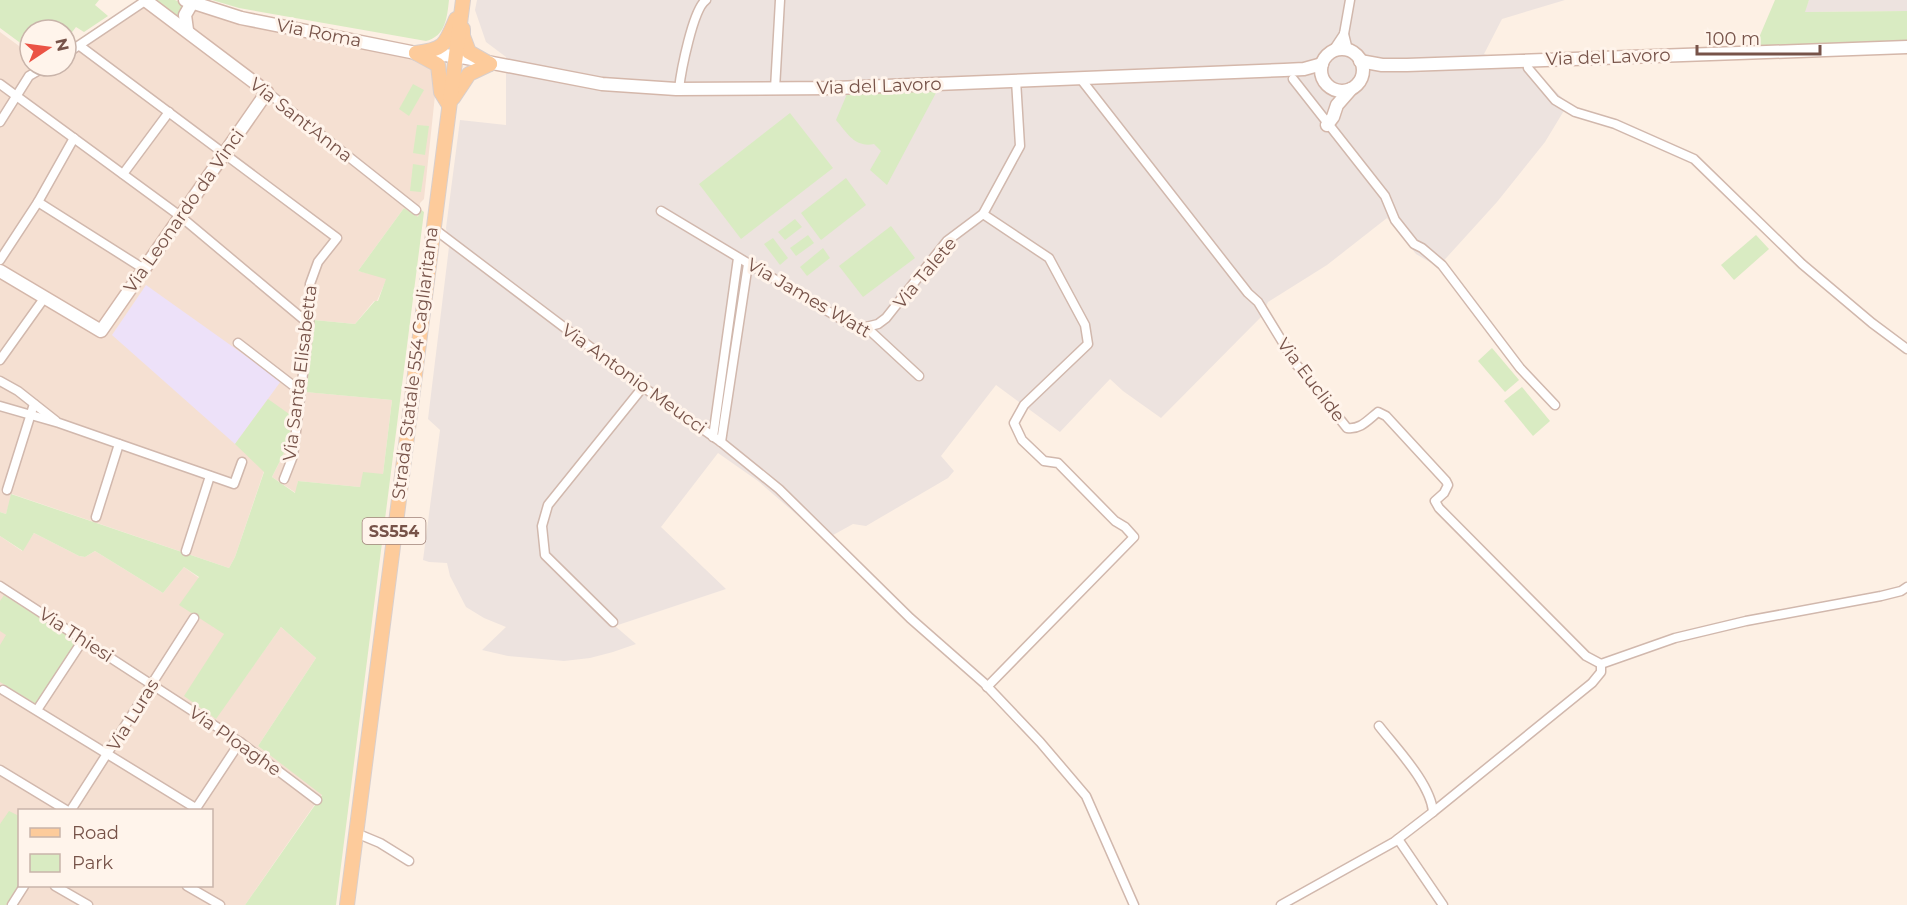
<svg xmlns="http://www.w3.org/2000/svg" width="1907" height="905" font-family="Montserrat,sans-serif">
  <rect width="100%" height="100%" fill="#fdf0e4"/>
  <!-- residential -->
  <g fill="#f5e0d2" fill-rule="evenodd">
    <path d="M141 0 310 31 438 67 424 199 420 203 418 218 404 208 358 271 387 278 377 301H374L355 324 314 320 306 392 392 400 383 474 360 487 298 481 296 493 272 477 289 443 264 471 235 557 229 568 12 494 6 514 0 512V32L30 54V66H66V47Z"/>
    <path d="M34 533 79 556 85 557 95 551 163 593 184 567 199 578 224 634 215 719 281 627 316 658 258 746 322 794 245 905H0V536L22 551ZM20 810H212V886H20Z"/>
  </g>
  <!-- industrial -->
  <g fill="#ede3df">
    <path d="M477 0H1565L1502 19 1484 54 1490 56 1534 54V69L1568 104 1545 142 1497 202 1438 267 1416 254 1387 218 1327 265 1268 302 1261 317 1161 418 1123 391 1110 379 1060 432 996 385 941 456 954 471 948 478 866 526 853 524 824 540 796 514 758 481 718 453 661 527 726 589 615 626 636 644 613 652 590 658 564 661 508 656 482 650 506 627 484 618 466 607 450 576 447 563 429 562 423 560 440 430 428 419 449 247 446 228 460 120 506 125V57L486 42 475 10Z"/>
    <path d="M1809 0H1907V11L1804 12Z"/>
  </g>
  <!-- education -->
  <path fill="#ede1f9" d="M146 285 281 381 235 444 112 335Z"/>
  <!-- green -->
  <g fill="#d9ebc2">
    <path d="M0 0H99L95 5 108 16 84 32 76 27 69 36 71 39 66 42V30H30V50L0 28Z"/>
    <path d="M150 0H175L189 6 179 24Z"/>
    <path d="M212 0H449C447 17 446 36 426 41L239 8Z"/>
    <path d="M1775 0H1809L1805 12 1907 11V43L1755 47Z"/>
    <path d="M413 84 424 90 409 116 399 109Z"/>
    <path d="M937 91 887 185 870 170 881 151 874 144C855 148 847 133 836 120L847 94Z"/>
    <path d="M790 113 833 168 741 239 699 184Z"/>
    <path d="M417 125 429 126 425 155 413 153Z"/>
    <path d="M413 164 425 166 421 192 410 191Z"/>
    <path d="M846 178 866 205 821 240 801 213Z"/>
    <path d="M404 208 418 217 420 209 424 212 336 905H245L322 795 258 746 316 658 281 627 216 719 184 696 224 634 179 605 199 577 184 567 163 593 95 551 85 557 79 556 34 533 23 551 0 536V512L6 514 11 494 229 568 235 557 264 472 235 444 268 399 292 416 289 443 272 477 295 493 298 481 360 487 363 472 383 474 392 400 305 392 314 320 355 324 375 301H378L386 279 358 271Z"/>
    <path d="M795 219 802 227 785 240 778 232Z"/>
    <path d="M891 226 915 258 863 297 839 266Z"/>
    <path d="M808 235 814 243 796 256 790 248Z"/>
    <path d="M1756 235 1769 249 1734 280 1721 265Z"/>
    <path d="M773 238 788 258 780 265 764 244Z"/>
    <path d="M823 248 830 258 807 276 800 267Z"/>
    <path d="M1492 348 1519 380 1505 392 1478 361Z"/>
    <path d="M1522 387 1550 421 1533 436 1504 401Z"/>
    <path d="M4 595 77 642 38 705 0 682V645L6 635 0 631V601Z"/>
    <path d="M9 811 19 816V884L6 905H0V824Z"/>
  </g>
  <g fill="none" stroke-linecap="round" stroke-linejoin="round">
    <defs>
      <g id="street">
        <path d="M1344 34 1348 50"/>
        <path d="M80 46 337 238 318 262 310 284 309 324 293 456 284 479"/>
        <path d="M1332 52 1344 34 1350 0"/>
        <path d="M66 54 145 1"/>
        <path d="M1527 60 1528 68 1555 100 1575 112 1615 124 1694 159 1802 264 1872 323 1907 349"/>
        <path d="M1080 78 1248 293 1258 302 1296 364 1347 428C1360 430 1368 420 1378 412L1386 416 1446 481 1448 485 1444 493 1435 501 1439 508 1586 656 1601 664"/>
        <path d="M1293 79 1385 196 1395 220 1414 244 1422 248 1442 265 1520 368 1555 405"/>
        <path d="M0 84 180 216 309 324"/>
        <path d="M679 89C681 71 693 9 706 0"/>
        <path d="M775 89 780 0"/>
        <path d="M267 92 416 210"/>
        <path d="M0 122 29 76 46 66"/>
        <path d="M123 174 169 112"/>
        <path d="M38 202 144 269"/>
        <path d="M661 211 851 325 866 327 919 376"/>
        <path d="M983 214 1049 258 1085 325 1088 344 1024 405 1014 423 1022 440 1044 461 1058 463 1115 521 1125 527 1134 537 987 687"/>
        <path d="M433 228 643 387 721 442 779 489 910 618 984 683 1040 742 1086 796 1134 905"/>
        <path d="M0 260 38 202 74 138"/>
        <path d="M866 327 878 324 886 318 947 241 983 214 1020 146 1016 80"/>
        <path d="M238 343 295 387 301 388"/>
        <path d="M0 360 45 297"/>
        <path d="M0 381 18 391 56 421"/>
        <path d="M0 406 59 423 234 484 242 462"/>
        <path d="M713 437 738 258"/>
        <path d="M721 442 748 264"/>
        <path d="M7 490 34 404"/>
        <path d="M96 517 119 444"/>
        <path d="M186 551 210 476"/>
        <path d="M0 586 240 742 317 800"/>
        <path d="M613 622 545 555 542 526 548 505 643 387"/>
        <path d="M1601 664 1675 638 1746 621 1881 596 1901 591 1907 587"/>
        <path d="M3 690 197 809"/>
        <path d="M37 710 83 640"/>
        <path d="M0 770 66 810"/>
        <path d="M71 810 194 618"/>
        <path d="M195 810 240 742"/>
        <path d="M1433 812 1592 683 1601 672V664"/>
        <path d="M356 833 380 843 409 861"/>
        <path d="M1398 839 1443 905"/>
        <path d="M55 886 88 905"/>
        <path d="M187 886 220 905"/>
        <path d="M12 905 24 886"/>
        <path d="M1281 905 1394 842 1433 812C1431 784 1396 748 1379 726"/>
      </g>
      <g id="secondary">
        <path d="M185 0 241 18 416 53 456 56 602 84 676 89 835 88 1284 70 1304 69 1322 64"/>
        <path d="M187 30 185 15 192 3"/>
        <circle cx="1342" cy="70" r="21"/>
        <path d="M1360 61 1382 65H1407L1907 47"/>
        <path d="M1327 125 1333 117 1337 105 1351 89"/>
        <path d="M0 271 101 331 267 92 145 0"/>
      </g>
      <g id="primary">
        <path d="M463 29V36L469 52 490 64"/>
        <path d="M416 53C445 49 445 45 456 19"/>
        <path d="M416 53 438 65 441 92 449 105"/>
        <path d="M453 98 469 74 490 64"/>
        <path d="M347 905 463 0"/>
      </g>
    </defs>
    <!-- street casing -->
    <use href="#street" stroke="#d1b8ad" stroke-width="11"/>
    <!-- secondary casing -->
    <use href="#secondary" stroke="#d4b7aa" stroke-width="15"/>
    <!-- primary casing -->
    <use href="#primary" stroke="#d9cfcc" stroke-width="16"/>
    <!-- street -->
    <use href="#street" stroke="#fff" stroke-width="8"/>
    <!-- secondary -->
    <use href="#secondary" stroke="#fff" stroke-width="12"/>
    <!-- primary -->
    <use href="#primary" stroke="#fdcb9b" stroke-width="14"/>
  </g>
  <g text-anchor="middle" stroke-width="6" stroke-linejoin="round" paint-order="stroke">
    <!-- shield labels -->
    <rect fill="#fff4eb" stroke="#a0837a" stroke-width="1.5" x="362.5" y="518" width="63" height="26" rx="4.5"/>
    <g font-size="16" font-weight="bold" fill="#775349">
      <text x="394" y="537">SS554</text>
    </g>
    <!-- street labels -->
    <g font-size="18" fill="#775349" stroke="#fff4eb">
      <text transform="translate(319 33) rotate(11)" y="6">Via Roma</text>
      <text transform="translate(1608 57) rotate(-2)" y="6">Via del Lavoro</text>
      <text transform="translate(879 86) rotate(-2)" y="6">Via del Lavoro</text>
      <text transform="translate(301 120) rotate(38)" y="6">Via Sant'Anna</text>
      <text transform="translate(184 211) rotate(-55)" y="6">Via Leonardo da Vinci</text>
      <text transform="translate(925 273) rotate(-50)" y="6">Via Talete</text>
      <text transform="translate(809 298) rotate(30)" y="6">Via James Watt</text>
      <text transform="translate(415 363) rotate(-83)" y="6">Strada Statale 554 Cagliaritana</text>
      <text transform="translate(300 373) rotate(-83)" y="6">Via Santa Elisabetta</text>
      <text transform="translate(634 379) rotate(36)" y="6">Via Antonio Meucci</text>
      <text transform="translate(1311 380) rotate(53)" y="6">Via Euclide</text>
      <text transform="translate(76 635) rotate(33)" y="6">Via Thiesi</text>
      <text transform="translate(133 715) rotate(-58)" y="6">Via Luras</text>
      <text transform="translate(235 741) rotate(35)" y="6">Via Ploaghe</text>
    </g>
  </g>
  <!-- legend -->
  <rect x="18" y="809" width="195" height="78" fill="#fff4eb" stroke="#c9b4aa" stroke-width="1.5"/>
  <rect x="30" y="828" width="30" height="9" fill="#fdcb9b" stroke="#c9b4aa" stroke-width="1.5"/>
  <text x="72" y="839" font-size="18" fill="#775349">Road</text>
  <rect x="30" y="854" width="30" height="18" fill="#d9ebc2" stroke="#c9b4aa" stroke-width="1.5"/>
  <text x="72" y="869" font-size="18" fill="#775349">Park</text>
  <!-- north arrow -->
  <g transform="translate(48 48) rotate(77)"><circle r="28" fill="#fff4eb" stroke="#c9b4aa" stroke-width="1.5"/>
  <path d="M0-4.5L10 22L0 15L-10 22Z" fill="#eb5345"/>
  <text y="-9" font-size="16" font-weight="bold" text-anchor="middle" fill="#775349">N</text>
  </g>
  <!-- scale -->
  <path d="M1697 45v9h123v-9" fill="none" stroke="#775349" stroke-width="3"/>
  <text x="1706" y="45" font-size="18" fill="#775349" stroke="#fff4eb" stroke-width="4.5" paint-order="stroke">100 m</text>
</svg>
